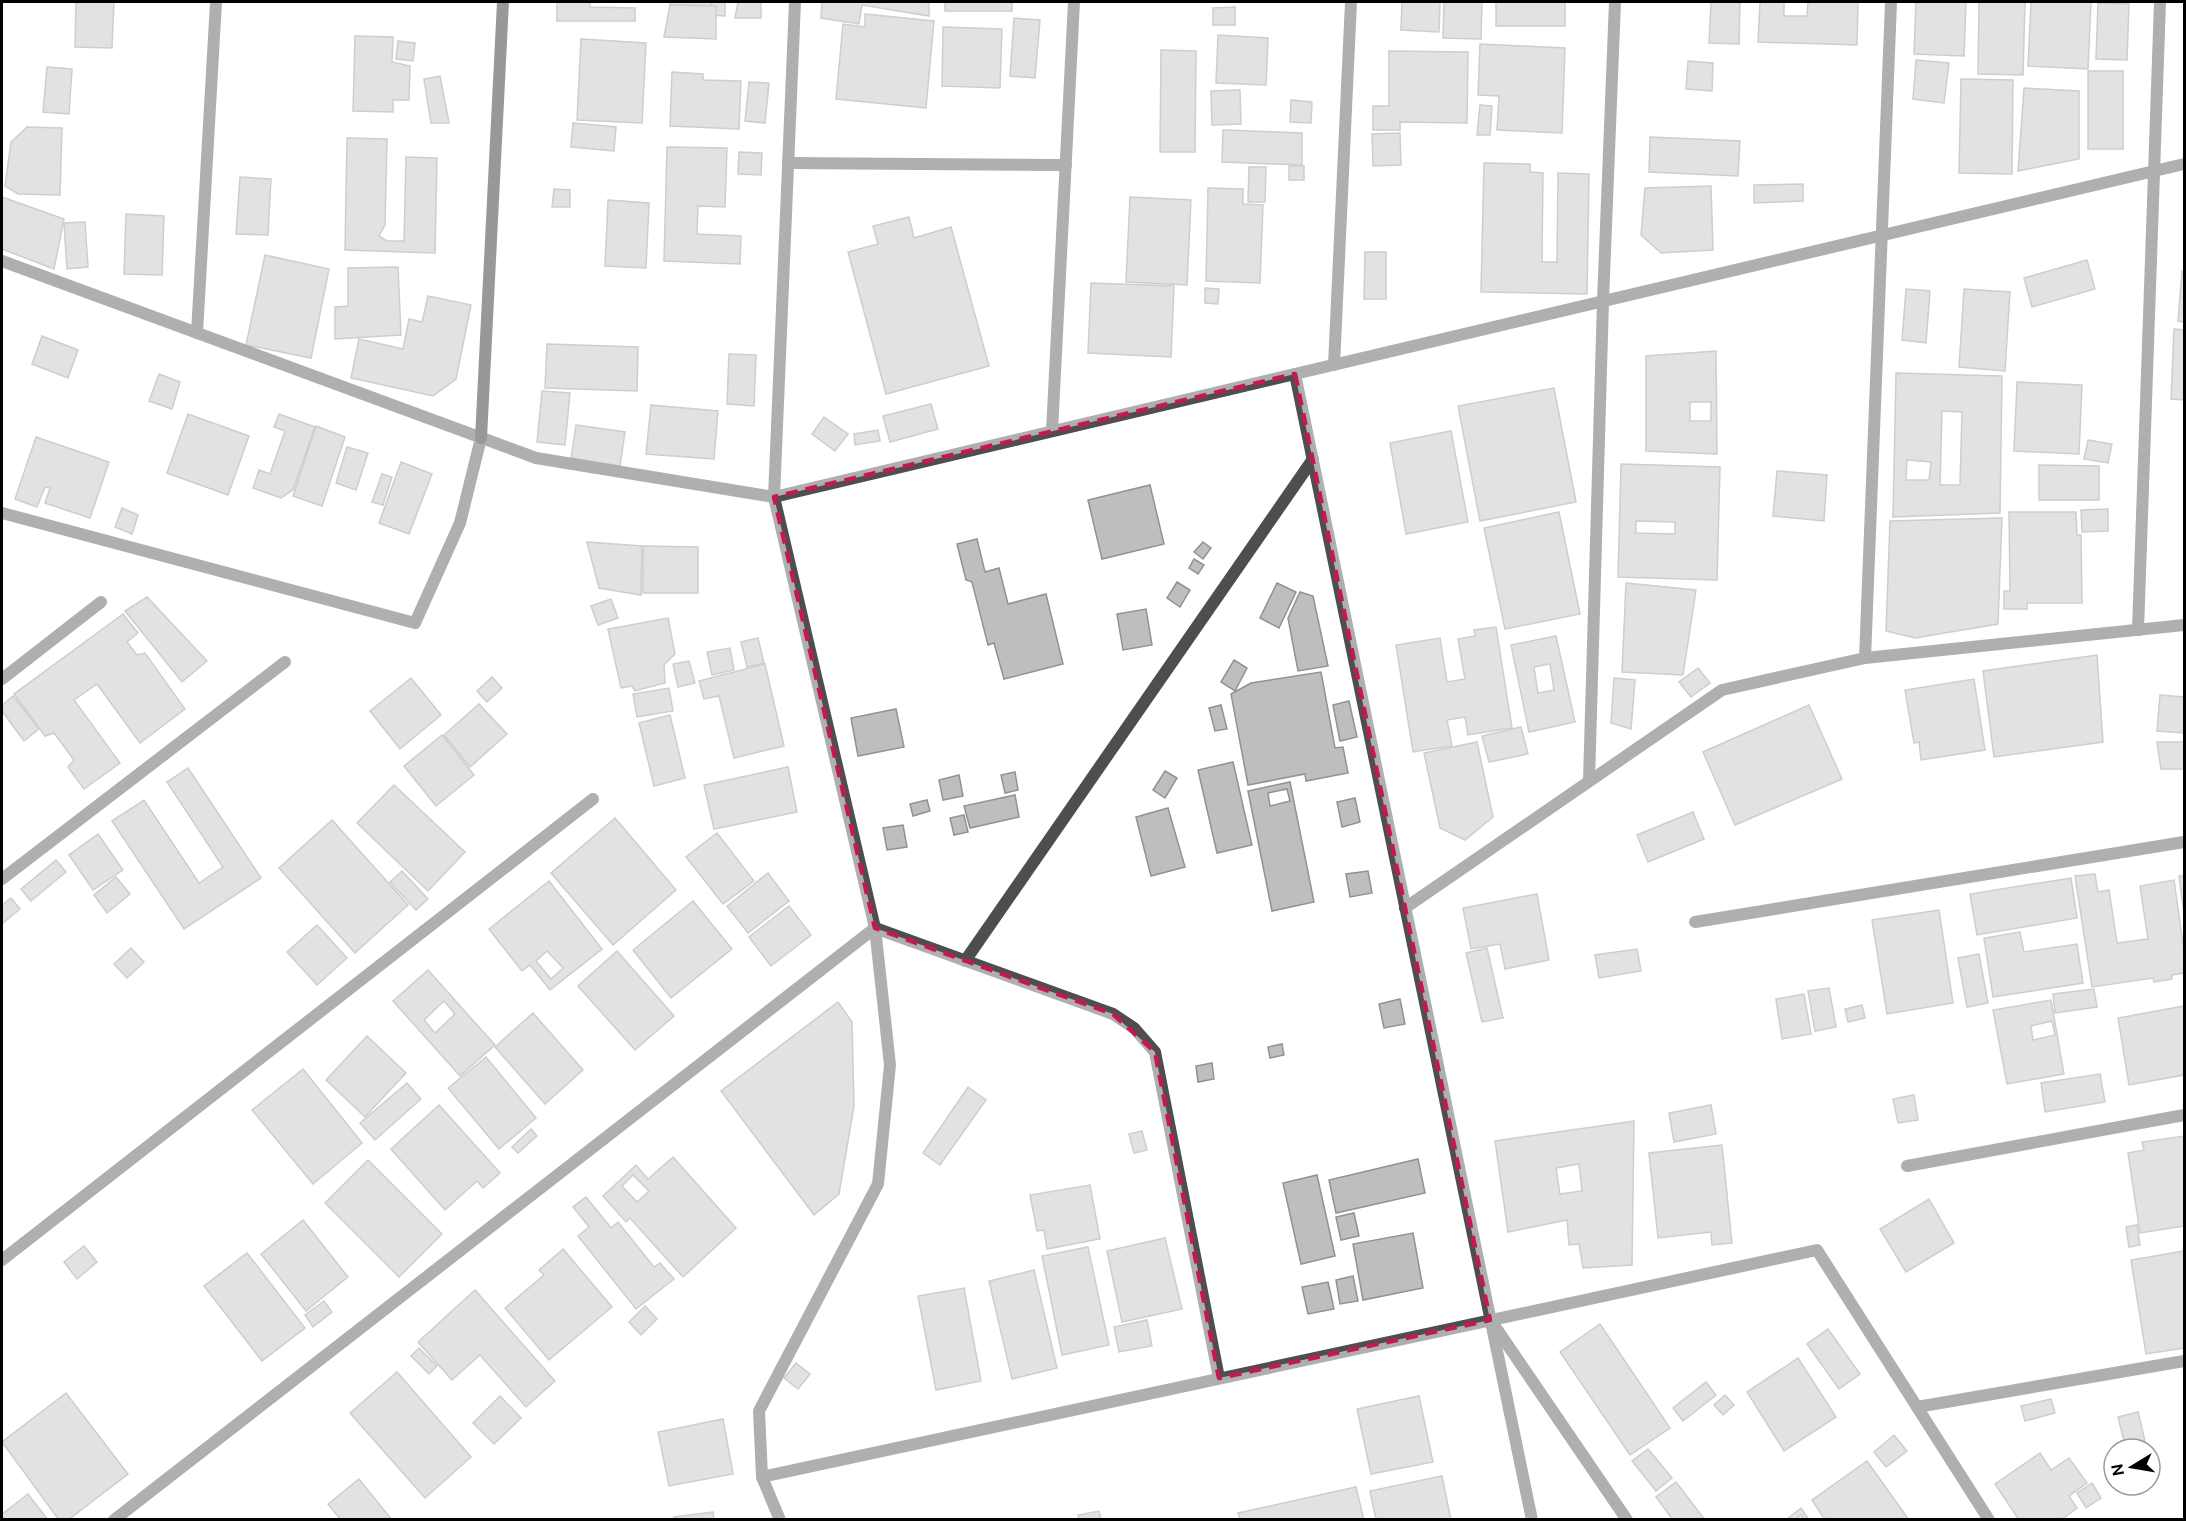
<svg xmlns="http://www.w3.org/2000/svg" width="2186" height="1521" font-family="'DM Sans',sans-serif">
  <rect width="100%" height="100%" fill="#fff"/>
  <!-- building -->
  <g fill="#bebebe" stroke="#929292" stroke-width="1.5" fill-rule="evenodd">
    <path d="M76 2H114L112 48 75 47Z"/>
    <path d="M557 2H590V7L635 8V21H557Z"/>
    <path d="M670 2H716V6L670 5Z"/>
    <path d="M712 2H725V16L710 15Z"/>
    <path d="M738 2H761V18H735Z"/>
    <path d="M822 2H929V16L862 5 859 24 821 18Z"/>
    <rect x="945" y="2" width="67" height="9"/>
    <path d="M1402 2H1440L1439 32 1401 30Z"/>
    <path d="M1444 2H1482L1481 39 1443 38Z"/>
    <rect x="1496" y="2" width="69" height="24"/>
    <path d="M1711 2H1740L1739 44 1709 43Z"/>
    <path d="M1760 2H1784V16H1807L1808 2H1858L1857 45 1758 42Z"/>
    <path d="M1916 2H1966L1964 56 1914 54Z"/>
    <path d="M1979 2H2025L2023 75 1978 74Z"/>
    <path d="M2031 2H2091L2088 69 2028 66Z"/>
    <path d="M2098 3 2129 4 2127 60 2096 59Z"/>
    <path d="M670 5 716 6V39L664 37Z"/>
    <path d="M1235 7V25H1213V8Z"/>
    <path d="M865 14 934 21 926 108 836 99 843 24 865 27Z"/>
    <path d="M1014 18 1040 20 1035 78 1010 76Z"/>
    <path d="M943 27 1002 29 1000 88 942 86Z"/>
    <path d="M1218 35 1268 38 1266 85 1216 83Z"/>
    <path d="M355 36 393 37 392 62 410 66 409 100H393V112L353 111Z"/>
    <path d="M581 39 646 43 642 123 577 120Z"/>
    <path d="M398 41 415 43 413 61 396 59Z"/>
    <path d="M1480 44 1565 48 1562 133 1497 130 1499 96 1478 95Z"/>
    <path d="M1161 50 1196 51 1195 152H1160Z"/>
    <path d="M1389 51 1468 52 1467 123 1400 122V130H1373V106H1389Z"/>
    <path d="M1916 60 1949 63 1944 103 1913 99Z"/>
    <path d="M1688 61 1713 63 1712 91 1686 89Z"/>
    <path d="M47 67 72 69 69 114 43 112Z"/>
    <rect x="2088" y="71" width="35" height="78"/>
    <path d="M672 72 703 74V80L741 81 739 129 670 126Z"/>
    <path d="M440 76 449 123H431L424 79Z"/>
    <path d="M1961 79 2013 80 2012 174 1959 173Z"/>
    <path d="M749 82 769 83 765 123 745 121Z"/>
    <path d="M2024 88 2079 91V159L2018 171Z"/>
    <path d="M1240 90 1241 124 1212 125 1211 91Z"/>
    <path d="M1291 100 1312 102 1311 123 1290 122Z"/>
    <path d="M1480 105 1492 106 1490 135H1477Z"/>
    <path d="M573 123 616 127 614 151 571 147Z"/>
    <path d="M27 127 62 128 60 195 18 194 5 186 11 142Z"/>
    <path d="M1223 130 1302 133V165L1222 162Z"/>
    <path d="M1400 133 1401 165 1373 166 1372 134Z"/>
    <path d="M1650 137 1740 141 1738 176 1649 172Z"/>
    <path d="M347 138 387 139 385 225 379 236 387 241H404L406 157 437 158 435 253 345 250Z"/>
    <path d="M667 147 727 148 725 207 698 206 697 234 741 236 740 264 664 261Z"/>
    <path d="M739 152 762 153 761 175 738 174Z"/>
    <path d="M1484 163 1530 164V172L1543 173 1542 262H1557L1558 173 1589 174 1587 294 1481 292Z"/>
    <rect x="1289" y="166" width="15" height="14"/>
    <path d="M1249 167H1266L1265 202H1248Z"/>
    <path d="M240 177 271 179 268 235 236 234Z"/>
    <path d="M1803 184V201L1754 203V185Z"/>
    <path d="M1711 186 1713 250 1661 253 1641 235 1645 188Z"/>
    <path d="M1208 188 1243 189V204L1263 205 1260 283 1206 281Z"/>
    <path d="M554 189 570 190V207H552Z"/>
    <path d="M2 197 64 219 54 269 2 249Z"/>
    <path d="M1130 197 1191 200 1187 285 1126 282Z"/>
    <path d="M608 200 649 203 646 268 605 266Z"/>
    <path d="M126 214 164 216 162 275 124 274Z"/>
    <path d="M909 217 914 238 951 227 989 366 886 394 848 252 878 244 873 226Z"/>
    <path d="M85 222 88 267 67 269 64 223Z"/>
    <path d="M1365 252H1386V299H1364Z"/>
    <path d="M265 255 329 269 311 358 246 345Z"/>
    <path d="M2087 260 2095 289 2032 307 2024 278Z"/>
    <path d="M398 267 401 335 335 339V307L348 306V268Z"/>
    <path d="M2182 271 2184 272V322L2178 321Z"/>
    <path d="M1091 283 1174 286 1171 357 1088 353Z"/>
    <path d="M1205 288 1219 289 1218 304 1205 303Z"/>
    <path d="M1906 289 1930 291 1926 343 1902 340Z"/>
    <path d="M1964 289 2010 292 2005 371 1959 367Z"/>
    <path d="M428 296 471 305 456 379 433 396 351 378 359 339 403 349 409 319 422 322Z"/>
    <path d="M2174 329 2184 330V400L2171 399Z"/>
    <path d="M42 336 78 350 68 378 32 364Z"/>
    <path d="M547 344 638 347 637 391 545 388Z"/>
    <path d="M1716 351 1717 454 1646 451V356ZM1690 402H1711V421H1690Z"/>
    <path d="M729 354 756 355 754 406 727 404Z"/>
    <path d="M1896 373 2002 376 2000 513 1893 517ZM1942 411 1962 412 1960 485H1940ZM1907 460 1931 462 1929 480H1906Z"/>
    <path d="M159 374 180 382 172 409 149 401Z"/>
    <path d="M2017 382 2082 385 2079 454 2014 451Z"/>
    <path d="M1554 388 1576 502 1480 521 1458 406Z"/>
    <path d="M542 391 570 393 565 445 537 442Z"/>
    <path d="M931 404 938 429 890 442 883 416Z"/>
    <path d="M651 405 718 411 714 459 646 454Z"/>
    <path d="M188 414 249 436 228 495 167 473Z"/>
    <path d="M279 414 315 427 293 490 281 498 253 488 259 470 270 474 285 431 274 427Z"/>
    <path d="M824 417 848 434 835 451 812 434Z"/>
    <path d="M576 425 625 432 620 466 571 458Z"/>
    <path d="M316 426 345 437 322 506 293 496Z"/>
    <path d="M878 430 880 441 855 445 854 434Z"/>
    <path d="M1451 431 1468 522 1406 534 1390 443Z"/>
    <path d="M36 437 109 462 90 518 45 503 50 488 45 487 37 507 15 499Z"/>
    <path d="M2088 440 2112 444 2108 463 2084 459Z"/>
    <path d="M347 447 368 453 356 490 336 483Z"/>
    <path d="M401 462 432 474 409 534 379 523Z"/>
    <path d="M1621 464 1720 467 1717 580 1618 577ZM1636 521 1675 522V534L1636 533Z"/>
    <path d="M2039 465 2099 466V500H2039Z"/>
    <path d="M1777 471 1827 475 1824 521 1773 516Z"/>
    <path d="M382 474 392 477 383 505 372 502Z"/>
    <path d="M1150 485 1164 544 1102 559 1088 500Z"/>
    <path d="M122 508 138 515 132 534 115 527Z"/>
    <path d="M2108 509V531L2082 532 2081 510Z"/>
    <path d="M1559 512 1580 614 1505 629 1484 528Z"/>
    <path d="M2009 512H2076L2077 535H2081L2082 603H2027V609H2004V591H2010Z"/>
    <path d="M2002 518 1998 624 1915 638 1886 631 1890 521Z"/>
    <path d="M977 539 985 572 999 568 1008 604 1046 594 1063 664 1004 679 994 643 988 645 972 582 966 580 957 544Z"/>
    <path d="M587 542 642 546 641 595 599 588Z"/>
    <path d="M1203 542 1211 548 1203 559 1194 552Z"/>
    <path d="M643 546 698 547V593H643Z"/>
    <path d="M1194 559 1204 565 1198 574 1189 568Z"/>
    <path d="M1177 582 1190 590 1180 607 1167 598Z"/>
    <path d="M1277 583 1296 592 1279 628 1260 618Z"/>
    <path d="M1626 583 1696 590 1683 675 1622 672Z"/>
    <path d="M1300 592 1313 596 1328 666 1298 671 1288 618Z"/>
    <path d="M147 597 207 661 182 682 125 611Z"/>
    <path d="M611 599 618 618 598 625 591 606Z"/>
    <path d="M1146 609 1152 645 1123 650 1117 614Z"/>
    <path d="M123 614 138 633 127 642 137 655 145 653 185 709 140 743 97 684 74 700 120 763 84 789 68 767 74 760 54 733 45 736 14 694Z"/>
    <path d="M668 618 675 654 664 665 665 683 635 691 632 686 621 688 608 629Z"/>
    <path d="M1496 627 1512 728 1468 735 1465 717 1447 720 1452 746 1413 752 1396 645 1440 638 1447 682 1465 679 1458 639 1475 636 1474 630Z"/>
    <path d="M1556 636 1575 722 1529 732 1511 645ZM1550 664 1554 690 1538 693 1534 667Z"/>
    <path d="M758 638 764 663 747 667 741 642Z"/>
    <path d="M730 648 734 670 712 675 707 652Z"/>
    <path d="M2097 655 2103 742 1994 757 1983 671Z"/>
    <path d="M1234 660 1247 668 1235 691 1221 682Z"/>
    <path d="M689 661 695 683 678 687 673 664Z"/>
    <path d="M765 664 784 746 734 758 719 696 704 699 699 681Z"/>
    <path d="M1698 668 1710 683 1691 697 1679 682Z"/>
    <path d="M1321 672 1335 748 1343 747 1348 773 1306 781 1305 774 1248 785 1231 694 1251 683Z"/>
    <path d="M492 677 502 688 487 702 477 691Z"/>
    <path d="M411 678 441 715 400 749 370 711Z"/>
    <path d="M1614 678 1635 680 1631 729 1611 723Z"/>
    <path d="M1974 679 1985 750 1921 760 1919 742 1914 743 1905 690Z"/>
    <path d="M669 688 673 711 637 717 633 694Z"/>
    <path d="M2160 695 2184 697V733L2157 731Z"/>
    <path d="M13 696 39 729 24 741 2 711V705Z"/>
    <path d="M1349 701 1357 737 1340 741 1333 705Z"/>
    <path d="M479 704 507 734 470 767 444 735Z"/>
    <path d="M1221 705 1227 729 1215 731 1209 708Z"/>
    <path d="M1809 705 1842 779 1735 825 1703 752Z"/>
    <path d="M896 709 904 747 858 756 851 718Z"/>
    <path d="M670 715 685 778 654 786 639 723Z"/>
    <path d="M1521 727 1528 754 1489 762 1482 736Z"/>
    <path d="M442 735 474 775 436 806 404 766Z"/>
    <path d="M1477 742 1493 817 1465 840 1440 828 1424 753Z"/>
    <path d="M2157 742H2184V769H2161Z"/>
    <path d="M1233 762 1252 845 1217 853 1198 770Z"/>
    <path d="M788 767 797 812 714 829 704 785Z"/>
    <path d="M188 768 261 878 184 929 112 821 144 800 199 883 223 867 167 782Z"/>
    <path d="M1165 771 1177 778 1165 798 1153 790Z"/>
    <path d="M1015 772 1018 790 1005 793 1001 775Z"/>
    <path d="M959 775 963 796 943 800 939 780Z"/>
    <path d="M1290 782 1314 902 1272 911 1248 791ZM1287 789 1290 801 1270 806 1268 793Z"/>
    <path d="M394 785 465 852 428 891 357 823Z"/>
    <path d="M1015 795 1019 817 970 828 964 806Z"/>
    <path d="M1355 798 1360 822 1342 827 1337 802Z"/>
    <path d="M927 800 930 811 913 816 910 804Z"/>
    <path d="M1168 808 1185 867 1151 876 1136 817Z"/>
    <path d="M1693 812 1704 839 1648 862 1637 835Z"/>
    <path d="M964 815 968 832 954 835 950 818Z"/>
    <path d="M615 818 676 890 613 945 551 873Z"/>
    <path d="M332 820 408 905 355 953 279 868Z"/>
    <path d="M903 825 907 847 887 850 883 828Z"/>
    <path d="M717 833 754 881 723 904 686 857Z"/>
    <path d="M98 834 123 870 93 890 69 855Z"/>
    <path d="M56 860 66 872 31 901 21 889Z"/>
    <path d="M402 871 428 899 416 910 390 882Z"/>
    <path d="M1368 871 1372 893 1350 897 1346 874Z"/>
    <path d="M768 873 789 901 748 933 727 906Z"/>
    <path d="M2095 874 2098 892 2109 890 2117 943 2148 939 2140 886 2174 880 2184 951V973L2172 975V979L2154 982 2153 978 2092 987 2075 876Z"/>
    <path d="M2179 876H2184V914Z"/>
    <path d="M116 877 130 894 107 913 94 895Z"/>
    <path d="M2071 878 2077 918 1977 935 1970 894Z"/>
    <path d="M549 881 602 949 550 990 530 965 522 971 489 929ZM547 951 563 968 551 979 536 961Z"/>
    <path d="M1537 894 1549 960 1505 969 1500 944 1471 949 1463 908Z"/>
    <path d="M11 898 20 909 2 924V905Z"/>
    <path d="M693 901 732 949 671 998 633 950Z"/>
    <path d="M789 906 811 935 771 966 749 937Z"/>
    <path d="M1939 910 1953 1003 1887 1014 1872 920Z"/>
    <path d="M317 925 347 958 317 985 287 952Z"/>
    <path d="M2020 932 2024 952 2077 944 2083 983 1993 997 1984 938Z"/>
    <path d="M131 948 144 962 127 978 114 964Z"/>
    <path d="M1487 948 1503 1018 1482 1022 1466 953Z"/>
    <path d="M1637 949 1641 971 1599 978 1595 955Z"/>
    <path d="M617 951 674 1016 635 1050 578 986Z"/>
    <path d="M1979 954 1988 1003 1967 1007 1958 958Z"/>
    <path d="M428 970 495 1045 460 1076 393 1001ZM444 1001 455 1014 435 1033 424 1020Z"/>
    <path d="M1829 988 1836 1027 1815 1031 1808 991Z"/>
    <path d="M2094 989 2097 1007 2055 1013 2053 994Z"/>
    <path d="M1804 994 1811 1034 1782 1039 1776 999Z"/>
    <path d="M1400 999 1405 1024 1384 1028 1379 1004Z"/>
    <path d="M2051 1000 2064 1074 2007 1084 1993 1010ZM2052 1021 2055 1035 2033 1040 2031 1026Z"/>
    <path d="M838 1002 852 1022 854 1106 839 1194 814 1215 721 1091Z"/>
    <path d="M1862 1005 1865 1018 1848 1022 1845 1009Z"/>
    <path d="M2184 1006V1075L2129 1085 2118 1018Z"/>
    <path d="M533 1013 583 1070 545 1104 495 1047Z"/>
    <path d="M367 1036 406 1073 365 1117 326 1080Z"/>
    <path d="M1282 1044 1284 1055 1270 1058 1268 1047Z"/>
    <path d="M486 1057 536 1118 499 1149 448 1088Z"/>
    <path d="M1212 1063 1214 1079 1198 1082 1196 1066Z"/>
    <path d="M303 1069 362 1143 313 1184 252 1110Z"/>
    <path d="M2100 1074 2105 1102 2045 1112 2041 1083Z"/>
    <path d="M407 1083 421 1099 375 1140 360 1123Z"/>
    <path d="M968 1087 986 1100 940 1165 923 1153Z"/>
    <path d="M1914 1095 1918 1120 1898 1123 1893 1099Z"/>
    <path d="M439 1105 500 1173 483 1188 477 1181 445 1210 391 1149Z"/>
    <path d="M1711 1105 1716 1134 1674 1142 1669 1113Z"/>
    <path d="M1634 1121 1632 1265 1583 1268 1579 1244 1569 1245 1567 1220 1508 1232 1495 1141ZM1579 1164 1582 1191 1560 1194 1556 1168Z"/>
    <path d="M531 1129 537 1136 518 1153 512 1147Z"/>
    <path d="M1142 1131 1147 1150 1134 1153 1129 1134Z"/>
    <path d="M2184 1136V1226L2140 1233 2128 1153 2144 1150 2142 1142Z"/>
    <path d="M1722 1145 1732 1243 1712 1245 1711 1232 1658 1238 1649 1153Z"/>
    <path d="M673 1157 736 1228 683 1277 630 1218 626 1222 603 1196 636 1165 648 1179ZM633 1175 649 1191 637 1202 622 1186Z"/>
    <path d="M1418 1159 1425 1193 1336 1213 1329 1180Z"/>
    <path d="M368 1160 442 1234 399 1277 325 1203Z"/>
    <path d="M1317 1175 1335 1256 1301 1264 1283 1183Z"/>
    <path d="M1090 1185 1100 1239 1047 1249 1044 1230 1037 1231 1030 1195Z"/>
    <path d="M586 1197 611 1228 618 1222 654 1267 660 1263 674 1279 636 1309 578 1236 589 1227 573 1207Z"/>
    <path d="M1929 1199 1954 1243 1906 1272 1880 1229Z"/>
    <path d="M1354 1213 1359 1236 1341 1240 1336 1217Z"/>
    <path d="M303 1220 348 1277 306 1311 261 1254Z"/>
    <path d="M2137 1225 2140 1245 2129 1247 2126 1227Z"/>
    <path d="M1413 1233 1423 1288 1363 1300 1353 1244Z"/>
    <path d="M1165 1238 1182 1309 1122 1322 1107 1251Z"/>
    <path d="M84 1246 97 1262 77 1279 64 1262Z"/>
    <path d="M1088 1247 1109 1345 1062 1355 1042 1256Z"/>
    <path d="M563 1249 612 1307 549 1360 505 1308 544 1275 539 1270Z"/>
    <path d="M2184 1251V1348L2146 1354 2131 1260Z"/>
    <path d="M247 1253 305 1328 262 1361 204 1286Z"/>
    <path d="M1034 1270 1057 1368 1012 1379 989 1281Z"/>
    <path d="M1353 1276 1358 1301 1340 1304 1336 1280Z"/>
    <path d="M1328 1282 1334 1309 1308 1314 1302 1287Z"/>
    <path d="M964 1288 981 1381 936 1390 918 1296Z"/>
    <path d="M475 1290 555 1381 526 1407 480 1355 452 1380 418 1342Z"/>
    <path d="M324 1301 332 1312 313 1327 305 1315Z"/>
    <path d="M645 1306 657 1319 641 1335 629 1322Z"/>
    <path d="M1147 1320 1152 1346 1119 1352 1114 1327Z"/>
    <path d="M1600 1324 1670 1428 1630 1455 1560 1352Z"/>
    <path d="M1828 1329 1860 1374 1839 1389 1807 1344Z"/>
    <path d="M419 1348 437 1366 429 1374 411 1356Z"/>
    <path d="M1798 1358 1836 1417 1784 1451 1747 1392Z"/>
    <path d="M796 1363 810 1374 798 1389 784 1378Z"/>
    <path d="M397 1372 471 1457 425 1498 350 1413Z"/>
    <path d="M1706 1382 1716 1395 1683 1421 1673 1408Z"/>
    <path d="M66 1393 128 1474 68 1520H59L2 1442Z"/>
    <path d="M1725 1395 1734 1405 1723 1415 1714 1405Z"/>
    <path d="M500 1396 521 1418 494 1444 473 1423Z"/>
    <path d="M1419 1396 1433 1462 1371 1474 1357 1409Z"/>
    <path d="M2051 1399 2055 1413 2025 1421 2021 1406Z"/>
    <path d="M2138 1412 2145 1441 2125 1445 2118 1417Z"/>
    <path d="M723 1419 733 1474 669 1486 658 1432Z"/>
    <path d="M1894 1435 1907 1451 1886 1467 1874 1452Z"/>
    <path d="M1648 1449 1672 1478 1656 1491 1632 1461Z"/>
    <path d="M2040 1453 2051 1470 2069 1458 2087 1483 2069 1496 2077 1508 2061 1520H2019L1995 1484Z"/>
    <path d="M1867 1461 1909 1520H1825L1812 1500Z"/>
    <path d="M1442 1476 1451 1520H1376L1370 1491Z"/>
    <path d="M359 1479 392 1520H341L328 1504Z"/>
    <path d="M1676 1482 1705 1520H1673L1656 1497Z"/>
    <path d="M2092 1483 2101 1498 2086 1508 2077 1493Z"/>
    <path d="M1356 1487 1364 1520H1240L1238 1513Z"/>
    <path d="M28 1494 48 1520H2V1514Z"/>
    <path d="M1801 1508 1809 1520H1804L1801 1515 1795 1520H1786Z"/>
    <path d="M1099 1511 1101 1520H1079L1078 1515Z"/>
    <path d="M713 1512 714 1520H675L674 1517Z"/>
  </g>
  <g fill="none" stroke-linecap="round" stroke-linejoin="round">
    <!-- street -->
    <g stroke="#4e4e4e" stroke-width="12">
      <path d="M788 163 1066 165"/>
      <path d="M2 261 536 458 774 497 2184 164"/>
      <path d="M197 333 216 2"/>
      <path d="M1334 365 1351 2"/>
      <path d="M1295 374 1532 1520"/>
      <path d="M1052 431 1074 2"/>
      <path d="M2 513 415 623 460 523 481 438"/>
      <path d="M2138 630 2160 2"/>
      <path d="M1865 658 1891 2"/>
      <path d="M2 679 101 602"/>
      <path d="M1589 781 1603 301 1615 2"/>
      <path d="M2 879 285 662"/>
      <path d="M1405 908 1722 690 1865 658 2184 625"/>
      <path d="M1695 922 2184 842"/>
      <path d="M875 928 1113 1014 1134 1028 1155 1052 1219 1378"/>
      <path d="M965 961 1313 459"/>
      <path d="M1907 1166 2184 1115"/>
      <path d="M2 1260 593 799"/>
      <path d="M1494 1325 1627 1520"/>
      <path d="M1917 1407 2184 1361"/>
      <path d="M762 1477 1817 1250 1989 1520"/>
      <path d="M114 1520 875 928"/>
      <path d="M780 1520 762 1477 759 1411 878 1184 890 1065 875 928 774 497 795 2"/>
    </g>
    <!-- secondary -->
    <path stroke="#1b1b1b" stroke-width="12" d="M481 438 503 2"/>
  </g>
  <!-- marked area -->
  <path d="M0 0H2186V1521H0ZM1295 374 1490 1320 1219 1378 1155 1052 1113 1014 875 928 774 497Z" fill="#fff" fill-opacity=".55" fill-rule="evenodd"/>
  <path fill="none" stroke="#c2185b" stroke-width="4.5" stroke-dasharray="12 8" stroke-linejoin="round" d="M1295 374 1490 1320 1219 1378 1155 1052 1113 1014 875 928 774 497Z"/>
  <!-- border -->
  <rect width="2186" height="1521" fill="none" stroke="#000000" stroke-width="6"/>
  <!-- north arrow -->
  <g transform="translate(2132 1467) rotate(259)"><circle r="28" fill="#ffffff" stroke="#999999" stroke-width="1.5"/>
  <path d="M0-4.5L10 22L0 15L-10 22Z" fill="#000000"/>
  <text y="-9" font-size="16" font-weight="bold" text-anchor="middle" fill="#000000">N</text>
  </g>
</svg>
